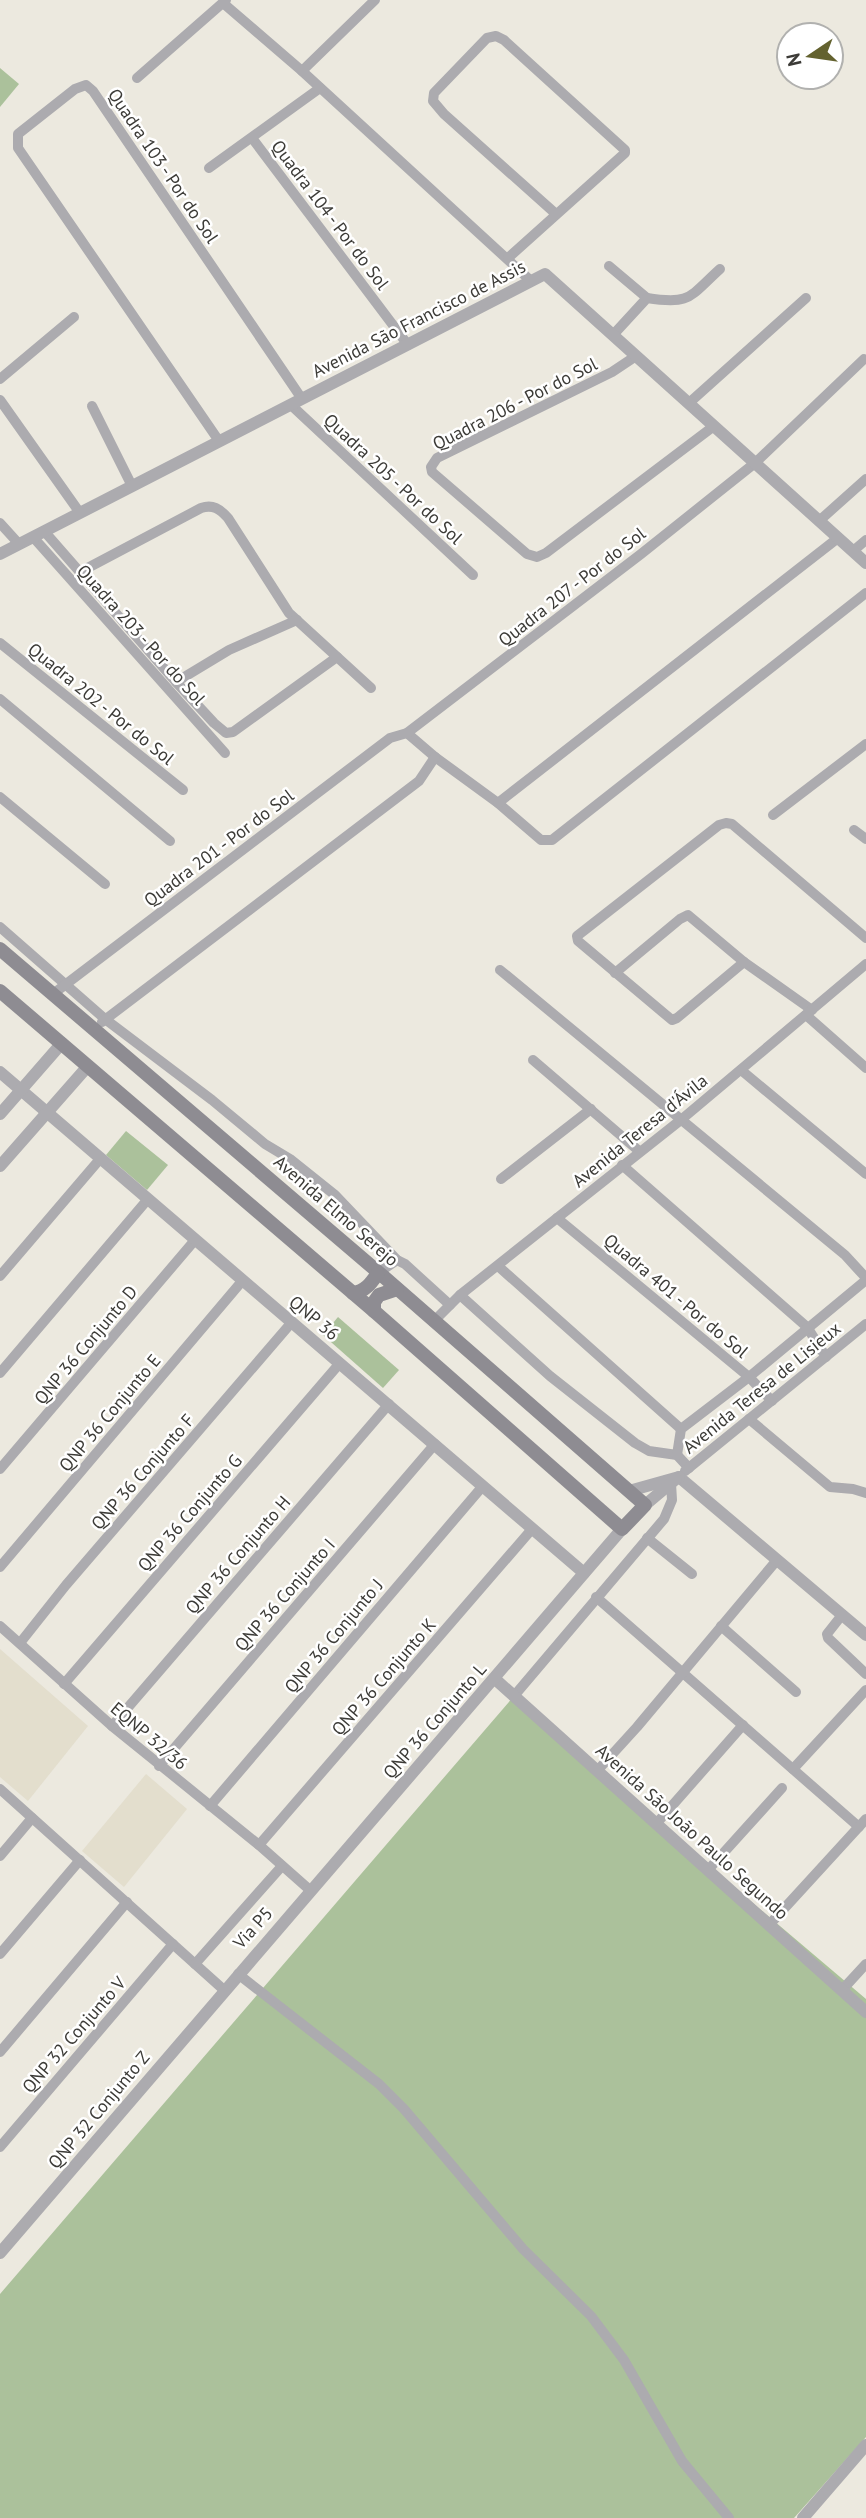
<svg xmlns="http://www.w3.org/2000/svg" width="866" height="2518" font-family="'PT Sans',sans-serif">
  <rect width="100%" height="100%" fill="#ece9df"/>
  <!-- built -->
  <g fill="#e3decd">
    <path d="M0 1649 88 1726 28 1801 0 1777Z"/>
    <path d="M146 1774 187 1809 124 1887 82 1851Z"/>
  </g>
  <!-- green -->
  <g fill="#abc19b">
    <path d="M0 68 19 84 0 107Z"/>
    <path d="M126 1131 168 1165 147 1190 106 1155Z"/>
    <path d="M338 1317 399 1370 383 1388 323 1335Z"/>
    <path d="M514 1696 597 1771 866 1999V2437L794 2518H0V2294Z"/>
  </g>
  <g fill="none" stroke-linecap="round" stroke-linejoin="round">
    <!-- minor -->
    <g stroke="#acabaf" stroke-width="10">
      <path d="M223 3 302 71 531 281"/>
      <path d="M302 71 375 0"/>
      <path d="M137 78 226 0"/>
      <path d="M252 138 408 345"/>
      <path d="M209 168 320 88"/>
      <path d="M508 258 625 153V150L504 40 496 36 487 38 434 93 433 101 444 114 556 214"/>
      <path d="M609 266 647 298"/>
      <path d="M613 335 647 298C691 305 689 297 720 269"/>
      <path d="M636 356 612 372 437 458 431 467 432 472 527 554 537 557 546 553 714 426"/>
      <path d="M0 379 74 317"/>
      <path d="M0 400 80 513"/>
      <path d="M689 403 806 298"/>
      <path d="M291 405 473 575"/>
      <path d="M92 406 132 486"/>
      <path d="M219 441 18 148V134L75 89 86 85 93 91 302 399"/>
      <path d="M819 521 866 479"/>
      <path d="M0 523 19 544"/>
      <path d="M44 531 176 682 214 723 226 733 233 732 337 657"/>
      <path d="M33 537 225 753"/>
      <path d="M853 551 866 540"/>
      <path d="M80 572 201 508C213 504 220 509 228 518L289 613 371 688"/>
      <path d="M0 643 183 790"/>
      <path d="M176 682 229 650 297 620"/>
      <path d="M0 699 170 841"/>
      <path d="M407 733 435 757 498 803 541 840H552L866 593"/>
      <path d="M0 797 105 884"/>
      <path d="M498 803 838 538"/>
      <path d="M773 815 866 744"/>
      <path d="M854 830 866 839"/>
      <path d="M0 927 105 1019 212 1100 265 1144 290 1159 335 1195 397 1260 405 1264 450 1305"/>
      <path d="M744 962 677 1018 672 1020 578 941 577 936 719 825 726 823 732 824 866 938"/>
      <path d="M500 970 845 1255 866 1278"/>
      <path d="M615 973 680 919 688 915 744 962 812 1010"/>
      <path d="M53 994 390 738 407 733 641 554 755 463 864 359"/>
      <path d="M806 1015 866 1068"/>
      <path d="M102 1022 419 781 435 757"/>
      <path d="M533 1060 639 1151"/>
      <path d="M741 1070 866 1174"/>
      <path d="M622 1165 807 1327 826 1357"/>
      <path d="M501 1179 591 1109"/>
      <path d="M557 1218 749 1377 772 1401"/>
      <path d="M498 1266 681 1429"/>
      <path d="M378 1273 397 1260"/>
      <path d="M0 1276 100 1159"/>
      <path d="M460 1295 550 1376 635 1443 649 1451 677 1455 689 1468"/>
      <path d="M433 1322 460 1295 682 1119 866 964"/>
      <path d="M0 1373 148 1199"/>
      <path d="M749 1419 830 1487 853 1489 866 1493"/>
      <path d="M677 1455 681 1429 749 1377 866 1280"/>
      <path d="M0 1469 195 1240"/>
      <path d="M685 1471 866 1324"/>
      <path d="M647 1538 692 1574"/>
      <path d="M0 1567 243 1280"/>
      <path d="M596 1597 859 1827"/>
      <path d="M842 1615 827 1634 828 1638 866 1674"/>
      <path d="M0 1626 112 1726 259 1845 311 1891"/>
      <path d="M721 1626 796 1692"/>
      <path d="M20 1643 66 1585 292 1322"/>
      <path d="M64 1684 340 1363"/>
      <path d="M514 1696 664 1519 672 1500 671 1483"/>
      <path d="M112 1726 389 1404"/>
      <path d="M159 1766 435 1444"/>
      <path d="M793 1769 866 1690"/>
      <path d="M597 1771 637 1727 777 1560"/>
      <path d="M0 1789 224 1990"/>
      <path d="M210 1806 482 1487"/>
      <path d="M656 1824 743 1725"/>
      <path d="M259 1845 532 1529"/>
      <path d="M0 1856 32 1818"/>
      <path d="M708 1870 782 1788"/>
      <path d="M769 1925 866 1819"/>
      <path d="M0 1954 80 1860"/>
      <path d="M195 1964 282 1866"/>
      <path d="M238 1974 379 2084 404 2109 523 2249 591 2316 624 2360 682 2461 729 2518"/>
      <path d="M842 1990 866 1964"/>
      <path d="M0 2052 127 1902"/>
      <path d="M0 2147 173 1944"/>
    </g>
    <!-- tertiary -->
    <g stroke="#acabaf" stroke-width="12">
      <path d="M0 554 545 274 866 563"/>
      <path d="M0 1072 584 1573"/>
      <path d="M0 1114 62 1043"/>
      <path d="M0 1166 88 1066"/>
      <path d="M679 1477 866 1635"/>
      <path d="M629 1491 679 1477"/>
      <path d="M645 1505 676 1479"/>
      <path d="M495 1679 866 2012"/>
      <path d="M0 2253 622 1529"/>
      <path d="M803 2518 866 2445"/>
    </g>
    <!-- secondary -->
    <g stroke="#8e8c92" stroke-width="14">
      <path d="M0 949 384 1277 645 1505 622 1529 374 1311 0 991"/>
      <path d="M353 1293C366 1291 371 1283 378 1273"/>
      <path d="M374 1311V1302L379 1295 397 1289"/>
    </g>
  </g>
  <g text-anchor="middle" stroke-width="5" stroke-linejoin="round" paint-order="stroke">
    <!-- street labels -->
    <g font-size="18" fill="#3c3b37" stroke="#fff">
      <text transform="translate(163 166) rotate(56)" y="6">Quadra 103 - Por do Sol</text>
      <text transform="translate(330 215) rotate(53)" y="6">Quadra 104 - Por do Sol</text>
      <text transform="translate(419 319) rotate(-27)" y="6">Avenida São Francisco de Assis</text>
      <text transform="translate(515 404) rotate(-27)" y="6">Quadra 206 - Por do Sol</text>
      <text transform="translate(393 479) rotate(43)" y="6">Quadra 205 - Por do Sol</text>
      <text transform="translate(572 587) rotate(-38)" y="6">Quadra 207 - Por do Sol</text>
      <text transform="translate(141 635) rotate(48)" y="6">Quadra 203 - Por do Sol</text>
      <text transform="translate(101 704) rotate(39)" y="6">Quadra 202 - Por do Sol</text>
      <text transform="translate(219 848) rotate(-37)" y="6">Quadra 201 - Por do Sol</text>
      <text transform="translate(640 1131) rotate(-39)" y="6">Avenida Teresa d'Ávila</text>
      <text transform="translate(336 1211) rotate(41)" y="6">Avenida Elmo Serejo</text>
      <text transform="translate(676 1296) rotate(40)" y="6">Quadra 401 - Por do Sol</text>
      <text transform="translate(314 1318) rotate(40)" y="6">QNP 36</text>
      <text transform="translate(86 1345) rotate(-50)" y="6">QNP 36 Conjunto D</text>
      <text transform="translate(762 1388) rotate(-39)" y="6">Avenida Teresa de Lisieux</text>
      <text transform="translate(110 1413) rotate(-50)" y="6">QNP 36 Conjunto E</text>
      <text transform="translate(143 1472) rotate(-49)" y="6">QNP 36 Conjunto F</text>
      <text transform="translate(190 1513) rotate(-49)" y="6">QNP 36 Conjunto G</text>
      <text transform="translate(238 1555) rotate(-49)" y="6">QNP 36 Conjunto H</text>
      <text transform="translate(285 1595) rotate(-49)" y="6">QNP 36 Conjunto I</text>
      <text transform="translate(334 1636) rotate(-50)" y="6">QNP 36 Conjunto J</text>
      <text transform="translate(384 1677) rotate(-49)" y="6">QNP 36 Conjunto K</text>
      <text transform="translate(435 1721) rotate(-49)" y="6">QNP 36 Conjunto L</text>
      <text transform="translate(149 1736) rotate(40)" y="6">EQNP 32/36</text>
      <text transform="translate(692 1832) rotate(42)" y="6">Avenida São João Paulo Segundo</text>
      <text transform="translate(253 1928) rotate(-48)" y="6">Via P5</text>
      <text transform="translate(74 2035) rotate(-49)" y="6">QNP 32 Conjunto V</text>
      <text transform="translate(99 2110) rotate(-50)" y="6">QNP 32 Conjunto Z</text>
    </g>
  </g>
  <!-- north arrow -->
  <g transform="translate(810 56) rotate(257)"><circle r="33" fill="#ffffff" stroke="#b1b1af" stroke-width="2"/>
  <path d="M0-5L12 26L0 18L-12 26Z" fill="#63622f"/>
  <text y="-10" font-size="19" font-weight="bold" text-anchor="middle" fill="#3c3b37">N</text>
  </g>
</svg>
